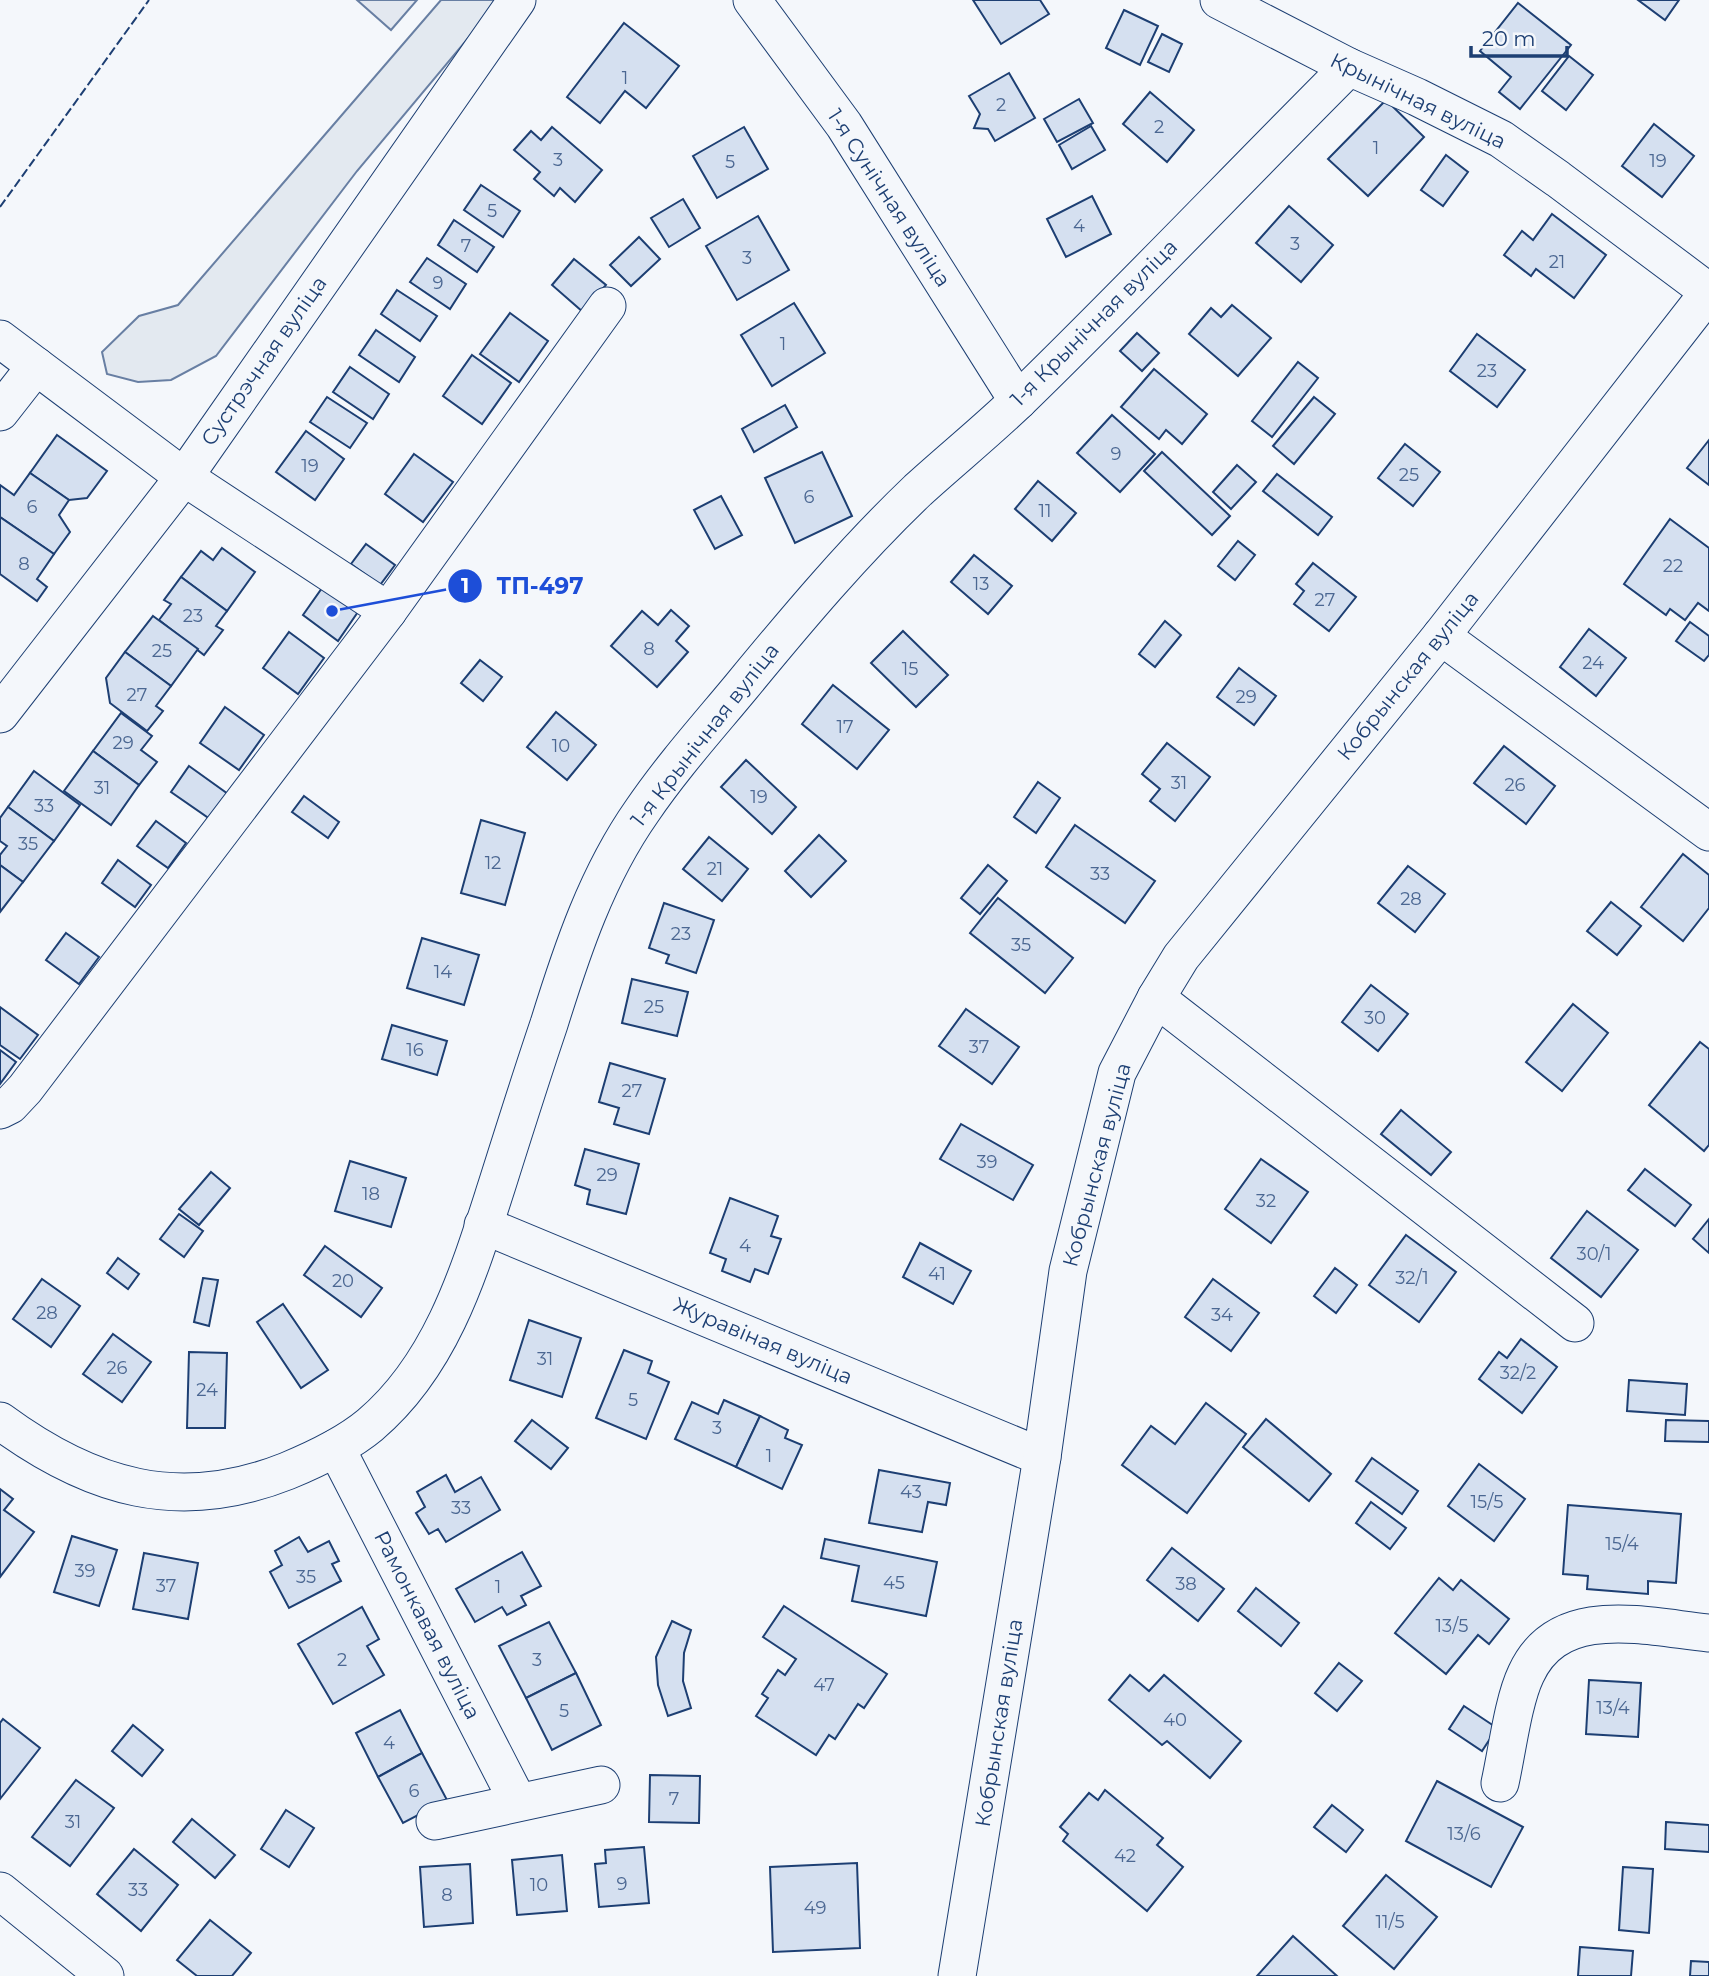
<svg xmlns="http://www.w3.org/2000/svg" width="1709" height="1976" font-family="Montserrat,sans-serif">
  <rect width="100%" height="100%" fill="#f4f7fb"/>
  <!-- green -->
  <path fill="#e3e9f0" stroke="#687fa3" stroke-width="2" d="M441 0H500L357 171 216 356 171 380 138 382 107 374 102 352 139 316 178 305Z"/>
  <!-- parking -->
  <path fill="#e3e8f0" stroke="#687fa3" stroke-width="2" d="M357 0H417L391 30Z"/>
  <!-- building -->
  <g fill="#d5e0f0" stroke="#1d3f73" stroke-width="2">
    <path d="M973 0H1040L1049 14 1001 44Z"/>
    <path d="M1638 0H1679L1665 20Z"/>
    <path d="M1518 3 1571 45 1520 109 1499 92 1511 77 1480 51Z"/>
    <path d="M1124 10 1158 26 1140 65 1106 48Z"/>
    <path d="M624 23 679 66 646 108 625 91 600 123 567 97Z"/>
    <path d="M1162 34 1182 44 1169 72 1148 62Z"/>
    <path d="M1569 56 1593 75 1566 110 1542 91Z"/>
    <path d="M1009 73 1035 118 995 141 988 129 974 128 980 114 969 96Z"/>
    <path d="M1150 92 1194 130 1167 162 1123 124Z"/>
    <path d="M1079 99 1093 123 1057 142 1044 119Z"/>
    <path d="M1386 100 1424 137 1368 196 1328 159Z"/>
    <path d="M1654 124 1694 156 1662 197 1622 166Z"/>
    <path d="M1091 126 1105 150 1072 169 1059 145Z"/>
    <path d="M552 127 602 170 575 202 560 188 554 196 534 179 540 172 514 150 531 131 541 140Z"/>
    <path d="M744 127 768 169 717 198 693 156Z"/>
    <path d="M1446 155 1468 172 1443 206 1421 190Z"/>
    <path d="M481 185 520 211 503 237 464 210Z"/>
    <path d="M1092 196 1111 234 1066 257 1047 219Z"/>
    <path d="M683 199 700 228 669 247 651 218Z"/>
    <path d="M1289 206 1333 245 1301 282 1256 243Z"/>
    <path d="M1552 214 1606 255 1574 298 1536 269 1531 276 1504 255 1522 231 1533 240Z"/>
    <path d="M758 216 789 270 737 300 706 246Z"/>
    <path d="M454 220 494 247 477 272 438 245Z"/>
    <path d="M639 237 660 259 631 286 610 265Z"/>
    <path d="M427 258 466 284 450 309 410 282Z"/>
    <path d="M574 259 606 285 583 312 552 285Z"/>
    <path d="M397 290 437 316 420 341 381 314Z"/>
    <path d="M794 303 825 353 772 386 741 335Z"/>
    <path d="M1232 305 1271 338 1238 376 1189 334 1211 308 1221 317Z"/>
    <path d="M510 313 548 341 519 382 480 354Z"/>
    <path d="M376 330 415 357 399 382 359 355Z"/>
    <path d="M1137 333 1159 353 1142 371 1120 351Z"/>
    <path d="M1477 334 1525 370 1497 407 1450 371Z"/>
    <path d="M472 355 511 383 482 424 443 396Z"/>
    <path d="M1298 362 1318 378 1272 437 1252 421Z"/>
    <path d="M350 367 389 394 373 419 333 392Z"/>
    <path d="M1154 369 1207 414 1182 444 1166 430 1159 439 1121 407Z"/>
    <path d="M327 397 367 423 350 448 310 422Z"/>
    <path d="M1314 397 1335 414 1294 464 1273 446Z"/>
    <path d="M785 405 797 427 754 452 742 429Z"/>
    <path d="M1112 415 1155 454 1120 492 1077 453Z"/>
    <path d="M306 431 344 459 315 500 276 472Z"/>
    <path d="M57 435 107 471 87 498 69 500 30 473Z"/>
    <path d="M1709 440V485L1687 468Z"/>
    <path d="M1405 444 1440 472 1413 506 1378 478Z"/>
    <path d="M822 452 852 516 795 543 765 478Z"/>
    <path d="M1162 452 1230 516 1212 535 1144 471Z"/>
    <path d="M414 454 453 482 423 522 385 494Z"/>
    <path d="M1237 465 1256 482 1231 509 1213 492Z"/>
    <path d="M30 473 69 500 59 515 70 532 54 554 0 517V485L14 495Z"/>
    <path d="M1277 474 1332 517 1318 535 1263 491Z"/>
    <path d="M1038 481 1076 513 1052 541 1015 509Z"/>
    <path d="M721 496 742 535 715 549 694 510Z"/>
    <path d="M0 517 54 554 37 579 47 587 37 601 0 574Z"/>
    <path d="M1670 519 1709 548V611L1698 603 1685 620 1670 609 1666 615 1624 584Z"/>
    <path d="M1238 541 1255 555 1235 580 1218 566Z"/>
    <path d="M366 544 395 565 380 585 351 564Z"/>
    <path d="M222 548 255 572 227 611 181 577 201 551 213 560Z"/>
    <path d="M974 555 1012 586 988 614 951 582Z"/>
    <path d="M1313 563 1356 597 1329 631 1294 604 1304 591 1296 584Z"/>
    <path d="M181 577 227 611 216 626 223 630 204 655 159 620 171 604 164 600Z"/>
    <path d="M327 581 362 606 338 641 303 615Z"/>
    <path d="M671 610 689 626 676 641 688 652 657 687 611 646 642 611 658 625Z"/>
    <path d="M153 616 198 649 171 686 125 652Z"/>
    <path d="M1165 621 1181 635 1155 667 1139 654Z"/>
    <path d="M1690 622 1709 636V655L1704 661 1676 641Z"/>
    <path d="M1589 629 1626 658 1596 696 1560 667Z"/>
    <path d="M903 631 948 675 916 707 871 663Z"/>
    <path d="M289 632 324 658 298 694 263 668Z"/>
    <path d="M125 652 171 686 156 706 163 711 147 731 110 703 106 678Z"/>
    <path d="M480 660 502 677 483 701 461 683Z"/>
    <path d="M1239 668 1276 696 1254 725 1217 697Z"/>
    <path d="M833 685 889 730 857 769 802 724Z"/>
    <path d="M225 707 264 735 239 770 200 743Z"/>
    <path d="M556 712 596 745 567 780 527 747Z"/>
    <path d="M121 713 152 736 141 750 157 762 139 785 93 751Z"/>
    <path d="M1167 743 1210 777 1175 821 1150 801 1160 789 1142 774Z"/>
    <path d="M1504 746 1555 786 1526 824 1474 783Z"/>
    <path d="M93 751 139 785 111 825 64 791Z"/>
    <path d="M746 760 796 807 772 834 721 787Z"/>
    <path d="M189 766 228 794 210 819 171 792Z"/>
    <path d="M34 771 80 805 54 841 8 807Z"/>
    <path d="M1038 782 1060 798 1036 833 1014 817Z"/>
    <path d="M304 796 339 822 328 838 292 812Z"/>
    <path d="M8 807 54 841 23 882 0 865V855L7 846 0 841V818Z"/>
    <path d="M481 820 525 833 505 905 461 893Z"/>
    <path d="M156 821 186 843 168 868 137 846Z"/>
    <path d="M1075 825 1155 881 1125 923 1046 867Z"/>
    <path d="M819 835 846 861 811 897 785 871Z"/>
    <path d="M709 837 748 869 722 901 683 869Z"/>
    <path d="M1683 854 1709 875V908L1683 941 1641 907Z"/>
    <path d="M118 860 151 885 135 907 102 883Z"/>
    <path d="M0 865 23 882 0 912Z"/>
    <path d="M988 865 1007 881 980 914 961 898Z"/>
    <path d="M1408 866 1445 894 1415 932 1378 903Z"/>
    <path d="M998 898 1073 958 1045 993 970 933Z"/>
    <path d="M1611 902 1641 926 1617 955 1587 931Z"/>
    <path d="M664 903 714 920 696 973 666 963 669 955 649 948Z"/>
    <path d="M66 933 99 957 79 984 46 960Z"/>
    <path d="M422 938 479 955 464 1005 407 988Z"/>
    <path d="M632 979 688 992 677 1036 622 1023Z"/>
    <path d="M1371 985 1408 1014 1378 1051 1342 1022Z"/>
    <path d="M1573 1004 1608 1033 1562 1091 1526 1062Z"/>
    <path d="M0 1007 38 1035 20 1059 0 1045Z"/>
    <path d="M966 1009 1019 1047 992 1084 939 1046Z"/>
    <path d="M392 1025 447 1041 437 1075 382 1059Z"/>
    <path d="M1700 1042 1709 1049V1145L1704 1151 1649 1105Z"/>
    <path d="M0 1050 16 1062 0 1084Z"/>
    <path d="M610 1063 665 1079 649 1134 614 1124 619 1108 599 1102Z"/>
    <path d="M1401 1110 1451 1152 1431 1175 1381 1134Z"/>
    <path d="M961 1124 1033 1165 1013 1200 940 1159Z"/>
    <path d="M585 1149 639 1164 626 1214 587 1204 590 1190 575 1185Z"/>
    <path d="M1261 1159 1308 1192 1271 1243 1225 1209Z"/>
    <path d="M350 1161 406 1178 391 1227 335 1211Z"/>
    <path d="M1645 1169 1691 1205 1675 1226 1628 1190Z"/>
    <path d="M211 1172 230 1188 199 1225 179 1209Z"/>
    <path d="M730 1198 778 1216 771 1236 781 1239 768 1274 755 1269 750 1282 722 1271 726 1259 710 1253Z"/>
    <path d="M1587 1211 1638 1250 1601 1297 1551 1258Z"/>
    <path d="M179 1214 203 1231 184 1257 160 1239Z"/>
    <path d="M1709 1219V1253L1693 1239Z"/>
    <path d="M1406 1235 1456 1272 1419 1322 1369 1285Z"/>
    <path d="M920 1243 971 1271 953 1304 903 1277Z"/>
    <path d="M325 1246 382 1288 361 1317 304 1275Z"/>
    <path d="M118 1258 139 1274 128 1289 107 1273Z"/>
    <path d="M1335 1268 1357 1285 1336 1313 1314 1296Z"/>
    <path d="M203 1278 218 1280 209 1326 194 1322Z"/>
    <path d="M42 1279 80 1306 51 1347 13 1319Z"/>
    <path d="M1213 1279 1259 1313 1231 1351 1185 1317Z"/>
    <path d="M283 1304 328 1370 301 1388 257 1322Z"/>
    <path d="M529 1320 581 1338 562 1397 510 1380Z"/>
    <path d="M113 1334 151 1362 122 1402 83 1374Z"/>
    <path d="M1521 1339 1557 1367 1522 1413 1479 1379 1499 1352 1507 1358Z"/>
    <path d="M624 1350 652 1361 648 1373 669 1382 646 1439 596 1418Z"/>
    <path d="M189 1352 227 1353 225 1428H187Z"/>
    <path d="M1629 1380 1687 1384 1685 1415 1627 1411Z"/>
    <path d="M724 1400 760 1416 736 1467 675 1439 692 1402 718 1414Z"/>
    <path d="M1206 1403 1246 1434 1187 1513 1122 1465 1151 1426 1175 1444Z"/>
    <path d="M760 1416 788 1430 785 1438 802 1445 782 1489 736 1467Z"/>
    <path d="M1266 1419 1331 1474 1309 1501 1243 1447Z"/>
    <path d="M532 1420 568 1448 551 1469 515 1441Z"/>
    <path d="M1666 1420 1709 1421V1442L1665 1441Z"/>
    <path d="M1372 1458 1418 1491 1402 1514 1356 1481Z"/>
    <path d="M1479 1464 1525 1499 1494 1541 1448 1506Z"/>
    <path d="M879 1470 950 1483 946 1505 928 1502 922 1532 869 1523Z"/>
    <path d="M446 1475 455 1492 481 1477 500 1510 446 1542 438 1529 429 1534 416 1513 425 1507 417 1492Z"/>
    <path d="M0 1489 13 1499 4 1510 34 1532 0 1577Z"/>
    <path d="M1371 1502 1406 1528 1390 1549 1356 1523Z"/>
    <path d="M1568 1505 1681 1514 1676 1583 1648 1581V1594L1587 1589 1588 1576 1563 1574Z"/>
    <path d="M72 1536 117 1550 99 1606 54 1592Z"/>
    <path d="M299 1537 308 1552 329 1541 339 1561 332 1564 341 1581 289 1608 270 1572 282 1565 275 1551Z"/>
    <path d="M825 1539 937 1562 926 1616 852 1601 859 1566 821 1558Z"/>
    <path d="M1172 1548 1224 1589 1198 1621 1147 1580Z"/>
    <path d="M522 1552 541 1586 521 1596 526 1605 507 1615 502 1607 475 1622 456 1589Z"/>
    <path d="M144 1553 198 1563 188 1619 133 1609Z"/>
    <path d="M1439 1578 1453 1590 1461 1580 1509 1619 1489 1644 1478 1635 1446 1674 1395 1633Z"/>
    <path d="M1256 1588 1299 1623 1281 1646 1238 1611Z"/>
    <path d="M784 1606 887 1674 864 1708 858 1704 835 1739 829 1735 816 1755 756 1716 768 1698 762 1694 778 1670 785 1675 796 1659 763 1637Z"/>
    <path d="M362 1607 379 1639 367 1646 384 1675 333 1704 298 1644Z"/>
    <path d="M672 1621 691 1630 684 1653 683 1681 691 1708 668 1716 658 1685 656 1657Z"/>
    <path d="M549 1622 576 1673 526 1698 499 1646Z"/>
    <path d="M1339 1663 1362 1681 1337 1711 1315 1693Z"/>
    <path d="M576 1673 601 1725 552 1750 526 1698Z"/>
    <path d="M1130 1675 1149 1691 1164 1675 1241 1741 1210 1778 1167 1741 1162 1745 1109 1700Z"/>
    <path d="M1589 1680 1641 1683 1638 1737 1586 1734Z"/>
    <path d="M1464 1706 1497 1728 1482 1751 1449 1729Z"/>
    <path d="M400 1710 422 1753 378 1777 356 1733Z"/>
    <path d="M3 1719 40 1748 0 1799V1723Z"/>
    <path d="M133 1725 163 1750 142 1776 112 1751Z"/>
    <path d="M422 1753 447 1800 403 1823 378 1777Z"/>
    <path d="M650 1775 700 1776 699 1823 649 1822Z"/>
    <path d="M76 1780 114 1808 70 1866 32 1837Z"/>
    <path d="M1437 1781 1523 1827 1491 1887 1406 1841Z"/>
    <path d="M1105 1790 1163 1838 1157 1845 1183 1867 1147 1911 1063 1841 1068 1834 1060 1827 1089 1793 1098 1800Z"/>
    <path d="M1332 1805 1363 1830 1346 1852 1314 1827Z"/>
    <path d="M286 1810 314 1828 289 1867 261 1849Z"/>
    <path d="M192 1819 235 1855 215 1878 173 1842Z"/>
    <path d="M1666 1822 1709 1825V1852L1665 1849Z"/>
    <path d="M644 1847 649 1903 599 1907 595 1864 606 1863 605 1850Z"/>
    <path d="M134 1849 178 1885 141 1931 97 1894Z"/>
    <path d="M562 1855 567 1911 517 1915 512 1860Z"/>
    <path d="M857 1863 860 1948 773 1952 770 1867Z"/>
    <path d="M470 1864 473 1923 424 1927 420 1867Z"/>
    <path d="M1623 1867 1653 1869 1649 1933 1619 1930Z"/>
    <path d="M1386 1875 1437 1917 1394 1969 1343 1926Z"/>
    <path d="M210 1920 251 1953 232 1976H197L177 1960Z"/>
    <path d="M1293 1936 1337 1976H1257Z"/>
    <path d="M1580 1947 1633 1951 1631 1976H1578Z"/>
    <path d="M1691 1961 1709 1962V1976H1690Z"/>
  </g>
  <g fill="none" stroke-linecap="round" stroke-linejoin="round">
    <defs>
      <g id="minor">
        <path d="M752 0 844 125 1018 401"/>
        <path d="M1219 0 1349 67 1417 97 1501 139 1558 179 1709 292"/>
        <path d="M0 339 184 477 388 611"/>
        <path d="M0 412 36 366"/>
        <path d="M1441 636 1709 832"/>
        <path d="M0 714 184 477 517 0"/>
        <path d="M1156 998 1575 1323"/>
        <path d="M0 1110 10 1105 25 1089 388 611 607 306"/>
        <path d="M483 1225 1042 1457"/>
        <path d="M0 1421C91 1488 179 1514 287 1471 316 1459 346 1445 370 1425 442 1364 469 1272 497 1185 514 1131 531 1077 549 1024 572 950 597 875 642 811 672 767 707 728 741 687 797 619 854 551 918 490 952 459 988 430 1021 398 1132 290 1239 177 1349 67"/>
        <path d="M336 1448 518 1802"/>
        <path d="M1500 1783C1507 1752 1513 1701 1526 1674 1559 1602 1647 1627 1709 1633"/>
        <path d="M435 1821 601 1785"/>
        <path d="M0 1891 105 1976"/>
        <path d="M957 1976 1042 1457 1068 1271 1117 1073 1156 998 1181 957 1441 636 1709 292"/>
      </g>
    </defs>
    <!-- minor casing -->
    <use href="#minor" stroke="#1d3f73" stroke-width="39"/>
    <!-- minor -->
    <use href="#minor" stroke="#f4f7fb" stroke-width="37"/>
    <!-- fence -->
    <path stroke="#1d3f73" stroke-width="2" stroke-dasharray="9 3.5" stroke-linecap="butt" d="M0 207 149 0"/>
  </g>
  <g text-anchor="middle" stroke-width="5" stroke-linejoin="round" paint-order="stroke">
    <!-- number labels -->
    <g font-size="18" fill="#4b6792">
      <text x="625" y="84">1</text>
      <text x="1001" y="111">2</text>
      <text x="1159" y="133">2</text>
      <text x="1376" y="154">1</text>
      <text x="558" y="166">3</text>
      <text x="1658" y="167">19</text>
      <text x="730" y="168">5</text>
      <text x="492" y="217">5</text>
      <text x="1079" y="232">4</text>
      <text x="1295" y="250">3</text>
      <text x="466" y="252">7</text>
      <text x="747" y="264">3</text>
      <text x="1557" y="268">21</text>
      <text x="438" y="289">9</text>
      <text x="783" y="350">1</text>
      <text x="1487" y="377">23</text>
      <text x="1116" y="460">9</text>
      <text x="310" y="472">19</text>
      <text x="1409" y="481">25</text>
      <text x="809" y="503">6</text>
      <text x="32" y="513">6</text>
      <text x="1045" y="517">11</text>
      <text x="24" y="570">8</text>
      <text x="1673" y="572">22</text>
      <text x="981" y="590">13</text>
      <text x="1325" y="606">27</text>
      <text x="193" y="622">23</text>
      <text x="649" y="655">8</text>
      <text x="162" y="657">25</text>
      <text x="1593" y="669">24</text>
      <text x="910" y="675">15</text>
      <text x="137" y="701">27</text>
      <text x="1246" y="703">29</text>
      <text x="845" y="733">17</text>
      <text x="123" y="749">29</text>
      <text x="561" y="752">10</text>
      <text x="1179" y="789">31</text>
      <text x="1515" y="791">26</text>
      <text x="102" y="794">31</text>
      <text x="759" y="803">19</text>
      <text x="44" y="812">33</text>
      <text x="28" y="850">35</text>
      <text x="493" y="869">12</text>
      <text x="715" y="875">21</text>
      <text x="1100" y="880">33</text>
      <text x="1411" y="905">28</text>
      <text x="681" y="940">23</text>
      <text x="1021" y="951">35</text>
      <text x="443" y="978">14</text>
      <text x="654" y="1013">25</text>
      <text x="1375" y="1024">30</text>
      <text x="979" y="1053">37</text>
      <text x="415" y="1056">16</text>
      <text x="632" y="1097">27</text>
      <text x="987" y="1168">39</text>
      <text x="607" y="1181">29</text>
      <text x="371" y="1200">18</text>
      <text x="1266" y="1207">32</text>
      <text x="745" y="1252">4</text>
      <text x="1594" y="1260">30/1</text>
      <text x="937" y="1280">41</text>
      <text x="1412" y="1284">32/1</text>
      <text x="343" y="1287">20</text>
      <text x="47" y="1319">28</text>
      <text x="1222" y="1321">34</text>
      <text x="545" y="1365">31</text>
      <text x="117" y="1374">26</text>
      <text x="1518" y="1379">32/2</text>
      <text x="207" y="1396">24</text>
      <text x="633" y="1406">5</text>
      <text x="717" y="1434">3</text>
      <text x="769" y="1462">1</text>
      <text x="911" y="1498">43</text>
      <text x="1487" y="1508">15/5</text>
      <text x="461" y="1514">33</text>
      <text x="1622" y="1550">15/4</text>
      <text x="85" y="1577">39</text>
      <text x="306" y="1583">35</text>
      <text x="894" y="1589">45</text>
      <text x="1186" y="1590">38</text>
      <text x="166" y="1592">37</text>
      <text x="498" y="1593">1</text>
      <text x="1452" y="1632">13/5</text>
      <text x="342" y="1666">2</text>
      <text x="537" y="1666">3</text>
      <text x="824" y="1691">47</text>
      <text x="1613" y="1714">13/4</text>
      <text x="564" y="1717">5</text>
      <text x="1175" y="1726">40</text>
      <text x="389" y="1749">4</text>
      <text x="414" y="1797">6</text>
      <text x="674" y="1805">7</text>
      <text x="73" y="1828">31</text>
      <text x="1464" y="1840">13/6</text>
      <text x="1125" y="1862">42</text>
      <text x="622" y="1890">9</text>
      <text x="539" y="1891">10</text>
      <text x="138" y="1896">33</text>
      <text x="447" y="1901">8</text>
      <text x="815" y="1914">49</text>
      <text x="1390" y="1928">11/5</text>
    </g>
    <!-- street labels -->
    <g font-size="21" fill="#1d3f73" stroke="#f4f7fb">
      <text transform="translate(1418 101) rotate(26)" y="7">Крынічная вуліца</text>
      <text transform="translate(889 198) rotate(57)" y="7">1-я Сунічная вуліца</text>
      <text transform="translate(1094 323) rotate(-45)" y="7">1-я Крынічная вуліца</text>
      <text transform="translate(264 361) rotate(-55)" y="7">Сустрэчная вуліца</text>
      <text transform="translate(1408 676) rotate(-51)" y="7">Кобрынская вуліца</text>
      <text transform="translate(705 735) rotate(-52)" y="7">1-я Крынічная вуліца</text>
      <text transform="translate(1097 1165) rotate(-75)" y="7">Кобрынская вуліца</text>
      <text transform="translate(763 1341) rotate(23)" y="7">Журавіная вуліца</text>
      <text transform="translate(427 1625) rotate(63)" y="7">Рамонкавая вуліца</text>
      <text transform="translate(999 1723) rotate(-81)" y="7">Кобрынская вуліца</text>
    </g>
  </g>
  <!-- callouts -->
  <path fill="none" stroke="#1d4ed8" stroke-width="2.5" d="M332 611L465 586"/>
  <g fill="#1d4ed8" stroke="#f4f7fb" stroke-width="2.5">
    <circle cx="332" cy="611" r="7"/>
    <circle cx="465" cy="586" r="18"/>
  </g>
  <g font-size="21" text-anchor="middle" font-weight="bold" fill="#fff">
    <text x="465" y="593">1</text>
  </g>
  <g font-size="23" text-anchor="middle" font-weight="bold" fill="#1d4ed8" stroke="#f4f7fb" stroke-width="5" stroke-linejoin="round" paint-order="stroke">
    <text x="540" y="594">ТП-497</text>
  </g>
  <!-- scale -->
  <path d="M1471 46v10h96v-10" fill="none" stroke="#1d3f73" stroke-width="3.5"/>
  <text x="1482" y="46" font-size="21" fill="#1d3f73" stroke="#f4f7fb" stroke-width="5" paint-order="stroke">20 m</text>
</svg>
